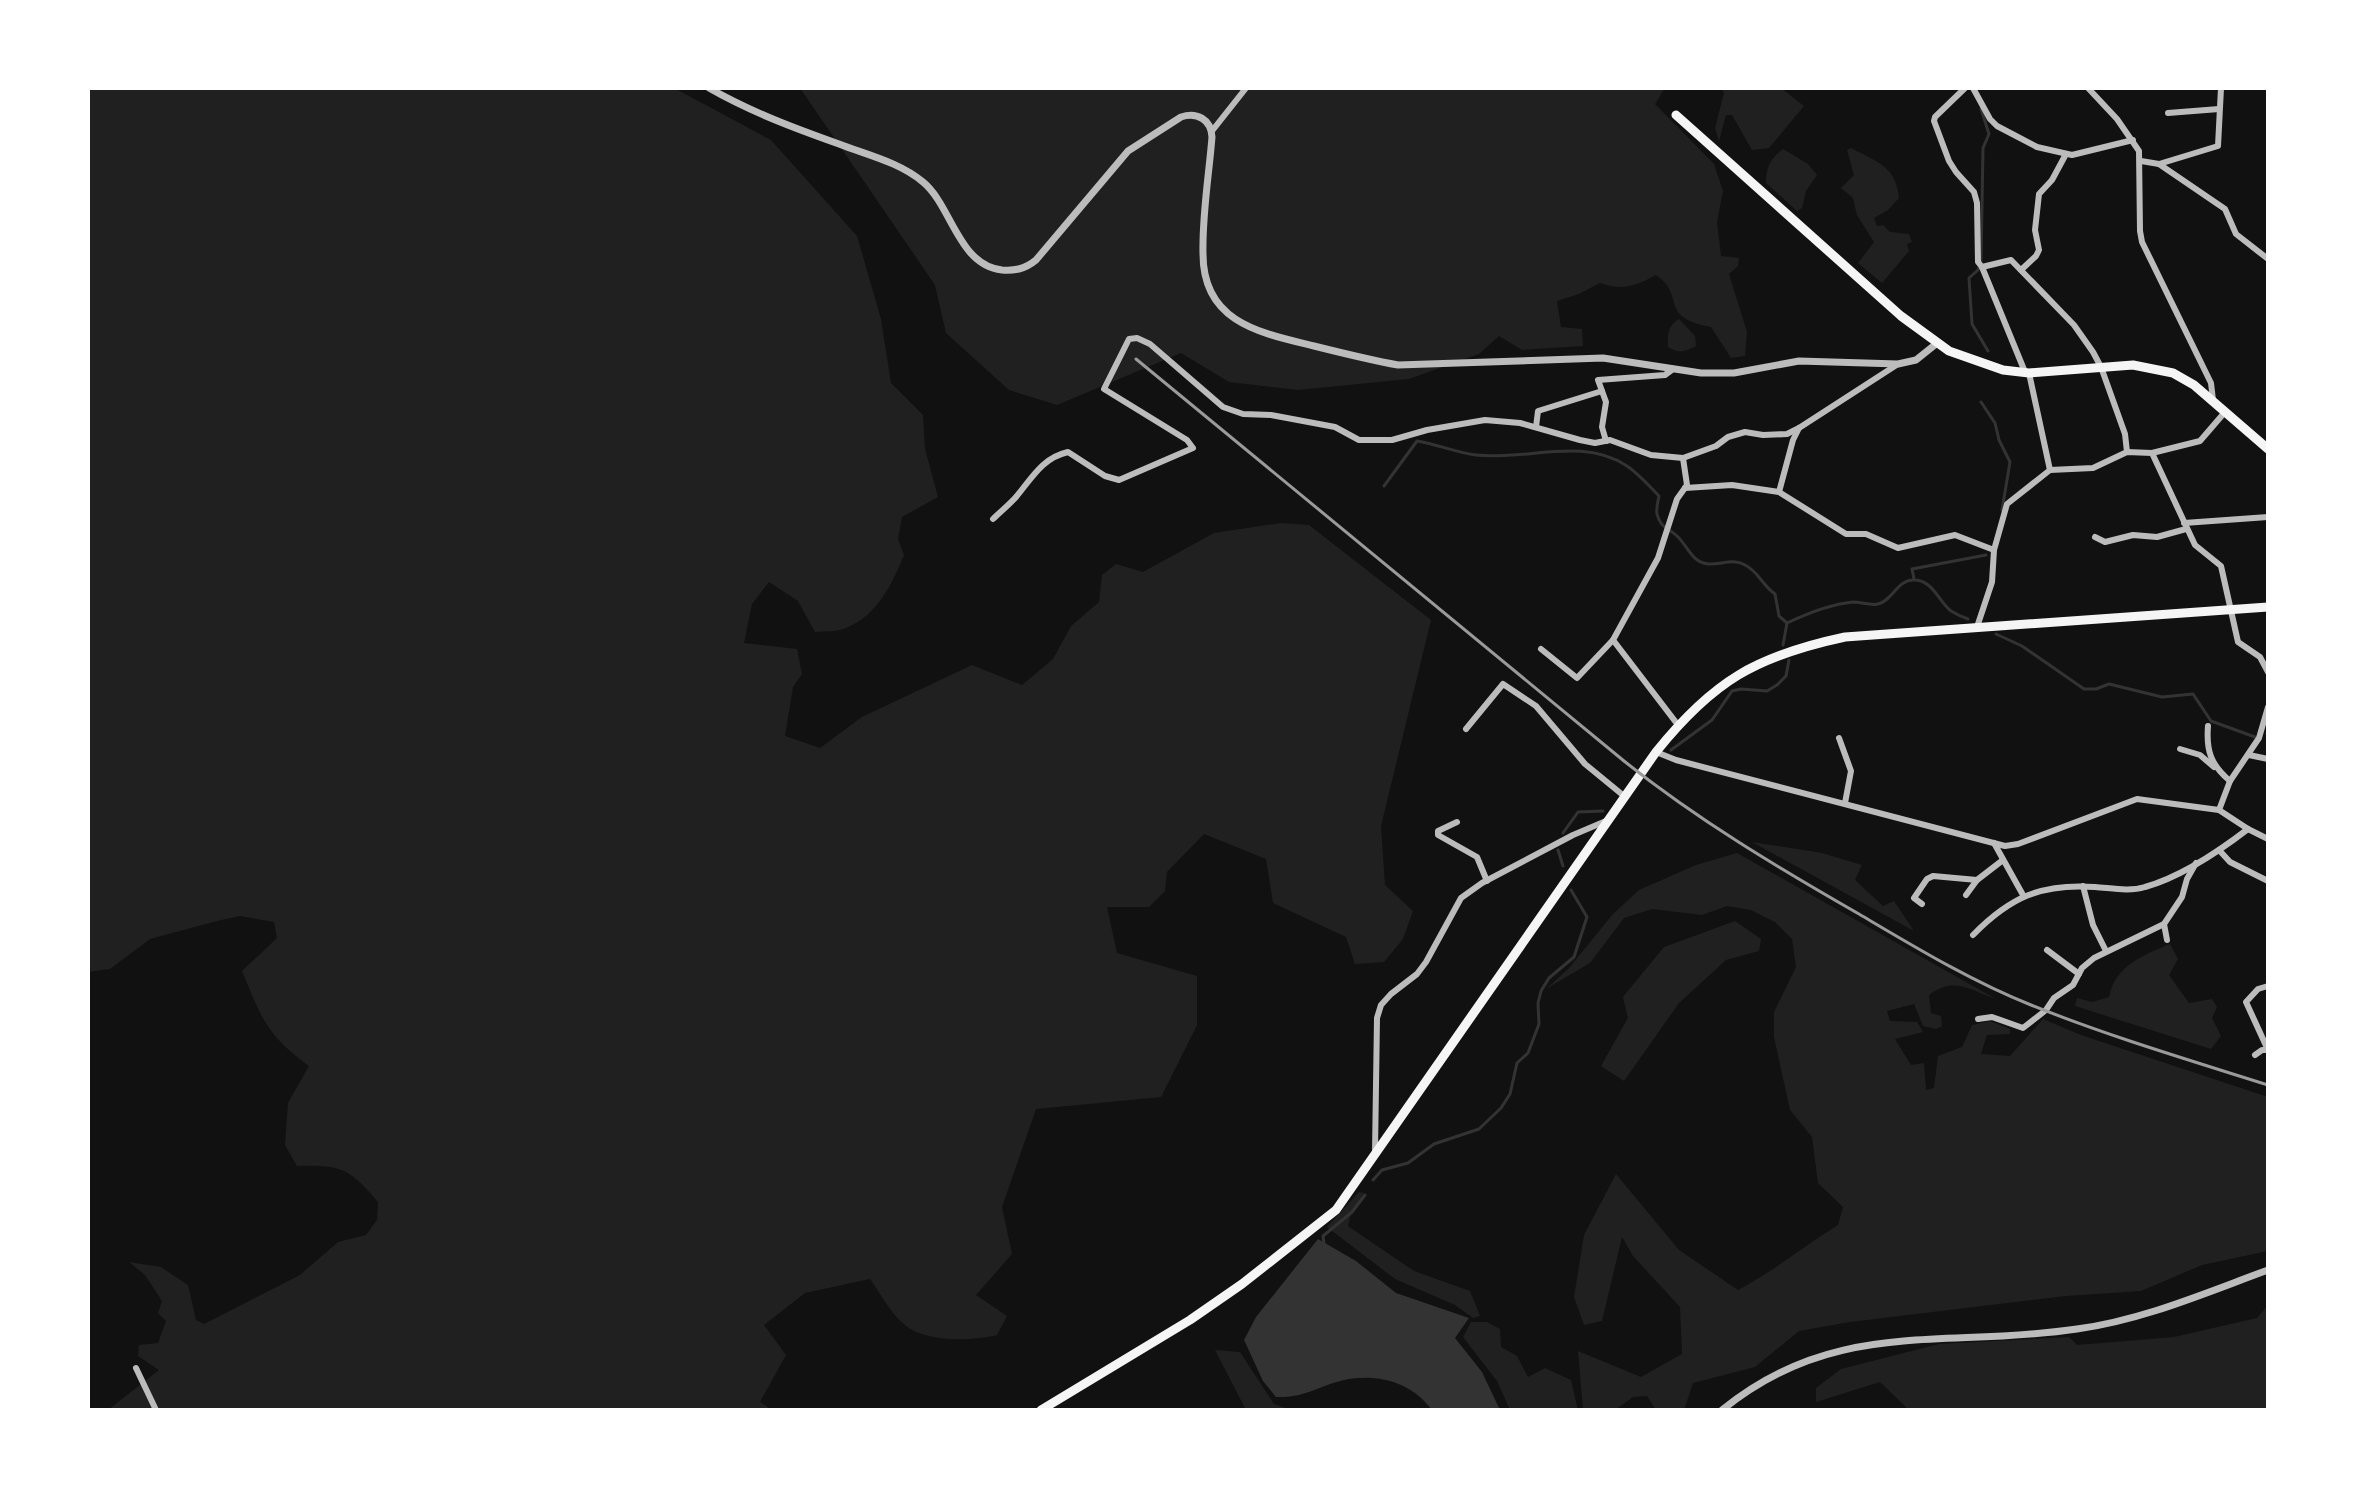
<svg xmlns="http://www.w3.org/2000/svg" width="2356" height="1498" font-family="Commissioner,sans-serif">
  <rect width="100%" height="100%" fill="#111"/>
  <!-- green -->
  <g fill="#202020">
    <path d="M88 88H674L771 140 857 236 881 319 891 383 923 415 925 449 938 497 902 517 898 539 904 555C892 584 878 615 846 628 837 632 825 631 815 632L798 601 769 582 752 604 744 643 797 649 802 674 793 687 785 736 820 748 862 717 972 665 1022 685 1053 659 1071 626 1099 602 1102 575 1116 564 1143 572 1214 533 1281 523 1309 525 1431 620 1381 826 1385 885 1413 911 1403 939 1384 962 1355 964 1346 937 1273 903 1266 859 1204 834 1167 872 1165 891 1149 907H1107L1117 953 1197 976V1025L1161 1097 1036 1109 1002 1207 1012 1254 976 1295 1007 1316 997 1335C972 1341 926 1343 905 1325 891 1314 880 1293 870 1279L805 1293 764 1325 786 1355 760 1402 772 1410H108L159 1370 138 1356 139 1345 158 1343 166 1321 158 1313 162 1301 145 1275 129 1262 161 1267 188 1285 196 1320 204 1324 300 1275 338 1242 366 1235 377 1220 378 1202C349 1168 342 1165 297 1166L285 1145 288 1103 309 1066C266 1034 262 1019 242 971L277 938 274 922 240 916 217 921 150 939 110 969 88 972Z"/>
    <path d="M800 88H1665L1655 104 1714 164 1723 191 1717 222 1721 256 1739 258 1738 266 1729 274 1747 332 1745 356 1731 358 1711 327C1657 317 1687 296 1656 275 1636 286 1622 291 1600 283L1579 294 1557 301 1561 327 1582 329 1583 346 1522 350 1499 336 1479 354 1409 379 1298 390 1229 382 1181 353 1057 405 1009 390 946 333 935 285Z"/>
    <path d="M1721 88H1781L1804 106 1769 148 1752 150 1732 115H1726L1719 141 1715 128 1724 93Z"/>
    <path d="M1851 148C1877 162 1896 166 1899 198L1888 210 1874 218 1877 226 1883 225 1890 232 1909 234 1912 242 1907 244 1909 251 1882 283 1858 263 1874 242 1857 215 1853 198 1841 188 1854 175 1847 150Z"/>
    <path d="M1783 149 1808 164 1817 175 1806 191 1802 208 1797 211 1766 183C1766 167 1770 159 1783 149Z"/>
    <path d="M1679 319 1695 336 1696 346C1684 352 1680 354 1668 347 1668 335 1667 326 1679 319Z"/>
    <path d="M1752 842 1822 853 1862 865 1855 880 1883 906 1894 901 1914 931Z"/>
    <path d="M1737 853 1996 999C1969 990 1954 976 1929 995L1931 1013 1941 1016 1942 1026 1936 1029 1923 1026 1914 1004 1887 1011 1890 1021 1917 1022 1923 1032 1895 1039 1911 1065 1924 1063 1926 1090 1934 1088 1938 1056 1962 1047 1972 1025 1990 1021 2010 1029V1034L1987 1035 1981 1054 2010 1056 2043 1019 2081 1035 2268 1097V1251L2202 1265 2141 1291 2066 1296 1850 1322 1799 1331 1755 1367 1693 1383 1684 1410H1656L1647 1396 1633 1397 1615 1410H1583L1578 1351 1641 1377 1682 1354 1680 1307 1633 1256 1622 1237 1602 1321 1584 1325 1574 1297 1584 1235 1616 1174 1679 1250 1738 1290C1774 1271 1804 1246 1838 1225L1843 1207 1818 1183 1812 1137 1790 1110 1774 1037V1012L1796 967 1792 939 1775 922 1751 910 1727 906 1702 915 1652 909 1624 918 1590 963 1546 989 1569 968 1613 914 1639 890 1696 865Z"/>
    <path d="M1735 921 1761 939 1759 951 1726 960 1679 1003 1624 1081 1601 1066 1628 1018 1623 997 1664 947Z"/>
    <path d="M2170 944 2178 959 2169 975 2189 1003 2212 999 2217 1007 2212 1018 2221 1036 2211 1049 2075 1006 2077 998 2092 1002 2109 997C2115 966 2143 955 2170 944Z"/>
    <path d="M1359 1192 1364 1193 1350 1217 1348 1226 1414 1271 1470 1291 1480 1316 1473 1318 1455 1305 1395 1279 1327 1227Z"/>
    <path d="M2268 1305V1410H1909L1880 1382 1816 1402V1388L1841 1369 1939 1344 2069 1337 2077 1345 2174 1337 2257 1318Z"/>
    <path d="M1471 1322H1487L1500 1329 1501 1347 1517 1356 1528 1377 1545 1368 1571 1380 1578 1410H1510L1497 1381 1463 1337Z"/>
    <path d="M1215 1350 1240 1352 1274 1404 1291 1410H1246Z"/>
  </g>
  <!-- water -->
  <path fill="#333" d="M1318 1239 1356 1261 1396 1293 1469 1318 1455 1338 1482 1372 1500 1410H1432C1412 1383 1381 1374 1349 1379 1321 1384 1308 1398 1276 1397L1263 1381 1244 1340 1256 1317Z"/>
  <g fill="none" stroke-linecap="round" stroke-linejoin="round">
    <!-- stream -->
    <g stroke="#333" stroke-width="3">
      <path d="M1981 109 1989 134 1983 148 1981 262 1978 270 1969 278 1972 324 1988 351"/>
      <path d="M1981 402 1995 423 1999 440 2010 462 2002 510"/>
      <path d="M1384 486 1417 441C1437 444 1457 453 1476 455 1527 461 1582 436 1627 466 1639 474 1649 486 1659 496 1658 501 1656 508 1657 514 1660 527 1668 528 1677 536 1688 546 1691 562 1708 564 1721 565 1733 558 1745 565 1758 571 1762 585 1775 594L1779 616 1787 623C1806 614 1832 604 1853 602 1862 602 1870 606 1878 604 1892 601 1898 579 1914 580 1933 580 1938 601 1951 611 1956 614 1962 617 1968 619"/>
      <path d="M1914 579 1912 569 1986 555"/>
      <path d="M1996 634 2022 646 2084 689H2096L2109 684 2162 697 2193 694 2211 721 2255 737"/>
      <path d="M1783 645 1787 623"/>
      <path d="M2267 734 2268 729"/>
      <path d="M1671 750 1712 720 1732 691 1741 689 1767 691 1777 685 1786 676 1789 660"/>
      <path d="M1563 833 1578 812 1603 811"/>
      <path d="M1558 850 1563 866"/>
      <path d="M1373 1180 1382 1170 1408 1163 1434 1144 1479 1129 1501 1108 1510 1094 1517 1063 1528 1053 1539 1024 1538 1003 1541 991 1549 978 1574 957 1587 917 1571 890"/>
      <path d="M1324 1244 1323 1236 1352 1212 1365 1195"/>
    </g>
    <!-- minor -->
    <g stroke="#bcbcbc" stroke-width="6">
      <path d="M1965 88 1935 117 1934 121 1949 161 1956 172 1974 192 1977 203 1978 262 1982 267 2025 372"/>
      <path d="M1973 88 1990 119 1997 126 2037 147 2072 155 2133 140"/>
      <path d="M2088 88 2117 119 2139 151 2140 231 2142 242 2211 383 2213 400"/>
      <path d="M2168 113 2219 109"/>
      <path d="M1212 131 1246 88"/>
      <path d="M2141 161 2159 164 2225 209 2236 234 2268 259"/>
      <path d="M2159 164 2218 146 2221 88"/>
      <path d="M1982 267 2011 260 2074 325 2093 352 2101 367 2125 434 2127 452"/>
      <path d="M2021 270 2036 256 2039 250 2035 230 2039 194 2052 180 2066 154"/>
      <path d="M2029 373 2050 470"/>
      <path d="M1536 427 1538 411 1602 391"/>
      <path d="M1606 441 1602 427 1606 402 1598 380 1665 375 1673 369"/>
      <path d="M2152 453 2195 545 2221 566 2238 642 2260 657 2268 672"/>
      <path d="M1685 488 1732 485 1779 492 1846 534H1866L1898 548 1955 535 1994 550"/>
      <path d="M1779 492 1793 440 1799 428"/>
      <path d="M993 519C1000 512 1009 505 1016 497 1032 478 1042 458 1068 452L1105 476 1119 480 1193 448 1187 440 1104 389 1129 339 1137 338 1150 344 1223 407 1243 414 1271 415 1335 427 1359 440H1392L1427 430 1485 420 1520 423 1580 440 1595 443 1610 440 1651 455 1683 458 1716 446 1728 437 1745 432 1763 435 1787 434 1799 428 1898 364"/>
      <path d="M2184 523 2268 517"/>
      <path d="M2095 537 2105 542 2133 535 2157 537 2186 529"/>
      <path d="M1977 627 1992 582 1994 550 2007 504 2050 470 2093 468 2127 452 2152 453 2200 441 2225 412"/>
      <path d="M1541 649 1577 678 1613 640"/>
      <path d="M1678 725 1613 640 1658 558 1677 499 1687 485 1683 458"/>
      <path d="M2208 726C2206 751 2211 765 2230 781"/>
      <path d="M1466 729 1503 684 1536 706 1585 764 1624 796"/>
      <path d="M1839 738 1851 771 1845 803"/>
      <path d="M2180 749 2200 755 2214 767"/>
      <path d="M1656 752 1676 760 2005 846 2018 844 2137 799 2219 810 2248 829 2268 839"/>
      <path d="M2249 755 2268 759"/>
      <path d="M2219 810 2230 781 2259 738 2268 707"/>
      <path d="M1457 822 1438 831V835L1477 857 1487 881"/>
      <path d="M1994 843 2023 895"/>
      <path d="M2219 850 2230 862 2268 881"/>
      <path d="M2083 886 2093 925 2106 951"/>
      <path d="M1966 895 1977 880 2003 860"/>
      <path d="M1922 904 1914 898 1927 879 1933 876 1977 880"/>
      <path d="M2164 924 2167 940"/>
      <path d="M1973 935C2010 897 2042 883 2095 887 2111 888 2129 892 2145 887 2181 877 2218 852 2248 829"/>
      <path d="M2047 950 2079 974"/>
      <path d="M1978 1019 1992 1017 2023 1028 2046 1010 2054 998 2073 985 2082 968 2094 958 2164 924 2182 897 2187 879 2196 863"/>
      <path d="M2268 1050 2246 1002 2258 989 2268 986"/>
      <path d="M2255 1055 2262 1050H2268"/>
      <path d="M1375 1152 1377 1018 1381 1005 1391 994 1417 974 1426 962 1461 898 1482 883 1573 835 1606 821"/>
      <path d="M136 1368 156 1410"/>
    </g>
    <!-- tertiary -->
    <g stroke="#bcbcbc" stroke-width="7">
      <path d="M709 88C751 112 794 128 839 144 867 155 899 162 923 182 952 206 958 265 1002 270 1015 271 1025 269 1036 260L1128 151 1181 117C1197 112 1211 119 1212 137 1209 175 1202 215 1203 254 1203 323 1261 333 1314 346 1342 353 1370 360 1398 365L1603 358 1701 373H1734L1799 361 1898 364 1916 360 1936 344"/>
      <path d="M1722 1410C1836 1317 1944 1349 2077 1329 2143 1320 2205 1293 2268 1270"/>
    </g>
    <!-- primary -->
    <g stroke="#f5f5f5" stroke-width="9">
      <path d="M1676 115 1901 316 1949 351 2003 370 2029 373 2133 365 2173 373 2194 385 2268 449"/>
      <path d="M1041 1410 1190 1320 1242 1284 1336 1210 1656 752C1713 681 1756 656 1845 637L2268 607"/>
    </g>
    <!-- rail -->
    <path stroke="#9a9a9a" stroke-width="3" d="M1136 359 1624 761C1698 820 1777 867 1859 914 1915 947 1971 981 2031 1005 2108 1036 2189 1060 2268 1085"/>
  </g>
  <!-- border -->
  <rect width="2356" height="1498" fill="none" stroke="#ffffff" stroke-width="180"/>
</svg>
